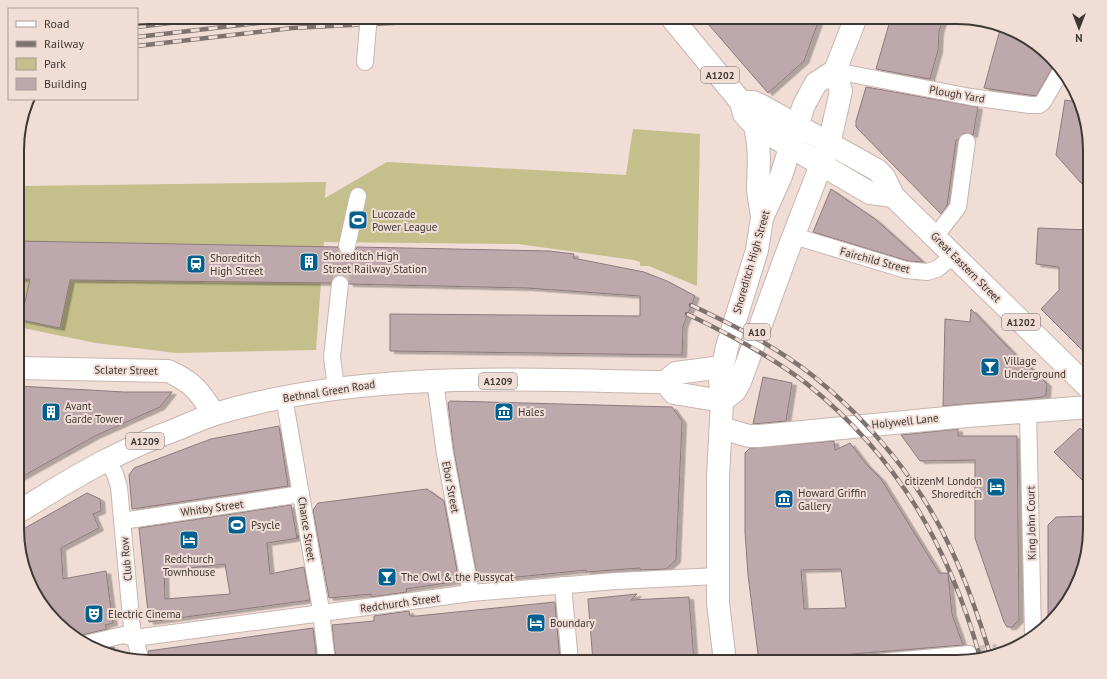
<svg xmlns="http://www.w3.org/2000/svg" width="1107" height="679" font-family="'PT Sans',sans-serif">
  <defs>
    <filter id="shadow"><feDropShadow dx="4.5" dy="2.5" stdDeviation="0" flood-color="#0004"/></filter>
  </defs>
  <rect width="100%" height="100%" fill="#f0ddd6"/>
  <!-- green -->
  <path fill="#c4bf8b" d="M633 129 700 134 697 286 649 266H640V262L634 260 518 244 324 242 316 350 176 353 96 343 18 327V186L326 182 325 198 387 162 626 175Z"/>
  <!-- building -->
  <g fill="#bda9ac" stroke="#8d7a7c" fill-rule="evenodd" filter="url(#shadow)">
    <path d="M702 17H760L762 24 778 17H820L804 61 768 93Z"/>
    <path d="M891 17H944L939 31 938 50 930 79 876 69Z"/>
    <path d="M1001 26 1031 39 1054 65 1036 96 984 88Z"/>
    <path d="M866 87 978 107 973 135 964 133 958 140H956L947 206 941 214 856 127V121Z"/>
    <path d="M1065 100 1078 102 1090 141V193L1056 155Z"/>
    <path d="M831 189 875 219 923 262 908 261 813 232Z"/>
    <path d="M1038 228 1090 230V358L1041 309 1059 290V267L1036 264Z"/>
    <path d="M18 241 338 247 340 253 345 255 354 253 357 247 549 251 574 254 573 258 644 272 667 281 695 296 683 326 682 355 390 351V314L640 316V296L527 288 349 284 346 277 341 275 333 278 331 283 70 280 60 328 21 320 30 279H18Z"/>
    <path d="M971 309 1027 367V364L1047 384 1046 395 1042 397 1026 399 943 406 945 319 970 322Z"/>
    <path d="M763 377 792 383 786 421 753 424Z"/>
    <path d="M18 386 124 392H172L160 407 95 436 18 479Z"/>
    <path d="M450 401 672 407 682 421 676 560 666 569 640 570V568L586 572V570L478 581 454 452 448 403Z"/>
    <path d="M279 426 288 486 132 509 129 475 134 468 211 439Z"/>
    <path d="M1080 428 1090 438V488L1054 452Z"/>
    <path d="M958 429V436H1017L1019 620 1012 627H1007L1004 622 975 538V460L920 461 901 435Z"/>
    <path d="M834 441 835 450 850 443 866 464 881 479 939 573H948L952 614 963 645 828 656V658L759 662 748 575 745 532V453L750 448ZM841 569 846 608 804 609 801 570Z"/>
    <path d="M427 489 444 501 459 581 406 589 407 592 371 597V594L329 598 313 510 318 503Z"/>
    <path d="M87 493 100 499 101 511 93 514 99 528 61 548 63 579 106 571 113 623 105 625 107 629 82 635 77 640 35 596 18 546V532Z"/>
    <path d="M291 505 297 538 298 535 299 538 267 543 270 574 304 567 310 600 149 622 139 528ZM225 564 230 594 165 599 164 571Z"/>
    <path d="M1090 516V537L1068 603 1048 621V525L1056 517Z"/>
    <path d="M637 594 631 600 689 597 694 662H593L588 599Z"/>
    <path d="M555 602 560 662H336L332 625 374 621V616L409 611 410 616H417Z"/>
    <path d="M313 628 317 662H150L148 651Z"/>
    <path d="M114 647 119 658 100 650Z"/>
  </g>
  <g fill="none" stroke-linecap="round" stroke-linejoin="round">
    <!-- street-tunnel -->
    <g stroke="#ccbcb6" stroke-width="16" stroke-dasharray="16 8" stroke-linecap="butt">
      <path d="M340 284 347 246"/>
      <path d="M969 654 997 652"/>
    </g>
    <defs>
      <g id="street">
        <path d="M365 62 367 37"/>
        <path d="M835 71 971 97 1030 105H1039L1043 102 1061 71"/>
        <path d="M794 236 906 270 927 272 937 269 953 256"/>
        <path d="M935 237 958 207 967 142"/>
        <path d="M347 246 358 196"/>
        <path d="M435 381 445 454 471 593"/>
        <path d="M336 388 332 357 340 284"/>
        <path d="M284 397 320 604 327 662"/>
        <path d="M1028 412 1033 635"/>
        <path d="M107 459 115 474 119 487 132 628 141 661"/>
        <path d="M122 521 301 494"/>
        <path d="M563 585 570 662"/>
        <path d="M85 644 123 635 135 638 471 593 616 581 718 576"/>
        <path d="M881 662 969 654"/>
      </g>
      <g id="secondary">
        <path d="M18 368 168 371C193 382 199 391 214 414"/>
        <path d="M721 428 749 436H759L967 416 1090 407"/>
      </g>
      <g id="primary">
        <path d="M797 126 804 105 816 83 835 71"/>
        <path d="M665 382 674 393 722 401 735 391 740 382 785 258 829 144 841 91 835 71 856 17"/>
        <path d="M18 512C48 494 78 474 109 459 132 447 156 437 180 428 191 423 203 418 215 414 361 370 515 380 665 382L676 373 722 367"/>
      </g>
      <g id="highway">
        <path d="M671 17 741 102 744 114 755 126 870 193 893 196"/>
        <path d="M741 102H753L762 106 877 170 884 177 893 196 1090 389"/>
        <path d="M755 126C760 147 759 165 758 186 758 196 761 207 762 217"/>
        <path d="M725 662 718 603V477L722 401 720 380 727 347 757 250 762 218 781 176 797 126"/>
      </g>
    </defs>
    <!-- street casing -->
    <use href="#street" stroke="#c8b5ae" stroke-width="18"/>
    <!-- secondary casing -->
    <use href="#secondary" stroke="#c8b5ae" stroke-width="24"/>
    <!-- primary casing -->
    <use href="#primary" stroke="#c8b5ae" stroke-width="24"/>
    <!-- highway casing -->
    <use href="#highway" stroke="#c8b5ae" stroke-width="24"/>
    <!-- street -->
    <use href="#street" stroke="#fff" stroke-width="16"/>
    <!-- secondary -->
    <use href="#secondary" stroke="#fff" stroke-width="22"/>
    <!-- primary -->
    <use href="#primary" stroke="#fff" stroke-width="22"/>
    <!-- highway -->
    <use href="#highway" stroke="#fff" stroke-width="22"/>
    <defs>
      <g id="rail">
        <path d="M761 19 764 17"/>
        <path d="M137 27 218 17"/>
        <path d="M137 37 309 17"/>
        <path d="M137 46 292 28 510 17"/>
        <path d="M691 305C733 325 775 346 812 375 870 421 920 482 951 549 967 583 979 618 990 654"/>
        <path d="M687 314C729 334 771 356 807 384 898 457 949 547 980 657"/>
      </g>
    </defs>
    <!-- rail casing -->
    <use href="#rail" stroke="#7f736f" stroke-width="4.5"/>
    <!-- rail -->
    <use href="#rail" stroke="#f0ddd6" stroke-width="3" stroke-dasharray="9" stroke-linecap="butt"/>
    <defs>
      <path id="street-bridge" d="M367 37 369 17"/>
    </defs>
    <!-- street-bridge casing -->
    <use href="#street-bridge" stroke="#c8b5ae" stroke-width="18" stroke-linecap="butt"/>
    <!-- street-bridge -->
    <use href="#street-bridge" stroke="#fff" stroke-width="16"/>
  </g>
  <!-- icons -->
  <defs>
    <symbol id="stadium-square" viewBox="-11 -11 22 22"><rect x="-9" y="-9" width="18" height="18" rx="4" fill="#006090" stroke="#f0ddd6"/><path d="M0-5a6.5 5 0 1 0 0 10a6.5 5 0 1 0 0-10ZM-3.5-1.8h7v3.6h-7Z" fill="#fff"/></symbol>
    <symbol id="building-square" viewBox="-11 -11 22 22"><rect x="-9" y="-9" width="18" height="18" rx="4" fill="#006090" stroke="#f0ddd6"/><path d="M-4-6H4V6H1V3H-1V6H-4ZM-2.5-4.3h1.7v1.8h-1.7ZM.8-4.3h1.7v1.8H.8ZM-2.5-1h1.7V.8h-1.7ZM.8-1h1.7V.8H.8Z" fill="#fff"/></symbol>
    <symbol id="station-square" viewBox="-11 -11 22 22"><rect x="-9" y="-9" width="18" height="18" rx="4" fill="#006090" stroke="#f0ddd6"/><path d="M-3-6H3Q5-6 5-4V2Q5 4 3 4L4.5 6H3L1.5 4h-3L-3 6H-4.5L-3 4Q-5 4-5 2V-4Q-5-6-3-6ZM-3.5-4v3h7v-3ZM-3.5 1v1.5H-2V1ZM2 1v1.5H3.5V1Z" fill="#fff"/></symbol>
    <symbol id="bar-square" viewBox="-11 -11 22 22"><rect x="-9" y="-9" width="18" height="18" rx="4" fill="#006090" stroke="#f0ddd6"/><path d="M-6-5H6L.8 .8V4.5H3.5V6h-7V4.5H-.8V.8Z" fill="#fff"/></symbol>
    <symbol id="museum-square" viewBox="-11 -11 22 22"><rect x="-9" y="-9" width="18" height="18" rx="4" fill="#006090" stroke="#f0ddd6"/><path d="M0-6L6-3V-2H-6V-3ZM-5-1h2V3h-2ZM-1-1h2V3h-2ZM3-1h2V3H3ZM-6 4H6V6H-6Z" fill="#fff"/></symbol>
    <symbol id="hotel-square" viewBox="-11 -11 22 22"><rect x="-9" y="-9" width="18" height="18" rx="4" fill="#006090" stroke="#f0ddd6"/><path d="M-6-4.5h1.5V1H6V5H4.5V3h-9V5H-6ZM-4 0a1.8 1.8 0 1 1 3.6 0ZM.5 0V-2.5h3Q6-2.5 6 0Z" fill="#fff"/></symbol>
    <symbol id="theatre-square" viewBox="-11 -11 22 22"><rect x="-9" y="-9" width="18" height="18" rx="4" fill="#006090" stroke="#f0ddd6"/><path d="M-5-5.5Q0-4 5-5.5V0Q5 5 0 6Q-5 5-5 0ZM-3.3-2.5H-1v1.5H-3.3ZM1-2.5H3.3v1.5H1ZM-2.8 1Q0 5.5 2.8 1Z" fill="#fff"/></symbol>
  </defs>
  <g fill-rule="evenodd">
    <use href="#stadium-square" x="347" y="209" width="22" height="22"/>
    <use href="#building-square" x="298" y="251" width="22" height="22"/>
    <use href="#station-square" x="185" y="253" width="22" height="22"/>
    <use href="#bar-square" x="979" y="356" width="22" height="22"/>
    <use href="#building-square" x="40" y="401" width="22" height="22"/>
    <use href="#museum-square" x="493" y="401" width="22" height="22"/>
    <use href="#hotel-square" x="985" y="476" width="22" height="22"/>
    <use href="#museum-square" x="773" y="488" width="22" height="22"/>
    <use href="#stadium-square" x="226" y="514" width="22" height="22"/>
    <use href="#hotel-square" x="178" y="529" width="22" height="22"/>
    <use href="#bar-square" x="376" y="566" width="22" height="22"/>
    <use href="#theatre-square" x="83" y="603" width="22" height="22"/>
    <use href="#hotel-square" x="525" y="612" width="22" height="22"/>
  </g>
  <g text-anchor="middle" stroke-width="4" stroke-linejoin="round" paint-order="stroke">
    <!-- shield labels -->
    <g fill="#f0ddd6" stroke="#736965" stroke-width="1">
      <rect x="701" y="67" width="38" height="16" rx="3"/>
      <rect x="1002" y="314" width="38" height="16" rx="3"/>
      <rect x="744" y="324" width="26" height="16" rx="3"/>
      <rect x="479" y="373" width="38" height="16" rx="3"/>
      <rect x="126" y="433" width="38" height="16" rx="3"/>
    </g>
    <g font-size="10" font-weight="bold" fill="#3e3734">
      <text x="720" y="79">A1202</text>
      <text x="1021" y="326">A1202</text>
      <text x="757" y="336">A10</text>
      <text x="498" y="385">A1209</text>
      <text x="145" y="445">A1209</text>
    </g>
    <!-- street labels -->
    <g font-size="11" fill="#3e3734" stroke="#f0ddd6">
      <text transform="translate(957 94) rotate(10)" y="4">Plough Yard</text>
      <text transform="translate(875 260) rotate(15)" y="4">Fairchild Street</text>
      <text transform="translate(751 262) rotate(-74)" y="4">Shoreditch High Street</text>
      <text transform="translate(966 267) rotate(45)" y="4">Great Eastern Street</text>
      <text transform="translate(126 370) rotate(1)" y="4">Sclater Street</text>
      <text transform="translate(329 391) rotate(-9)" y="4">Bethnal Green Road</text>
      <text transform="translate(905 421) rotate(-6)" y="4">Holywell Lane</text>
      <text transform="translate(451 487) rotate(79)" y="4">Ebor Street</text>
      <text transform="translate(212 508) rotate(-8)" y="4">Whitby Street</text>
      <text transform="translate(1031 523) rotate(-91)" y="4">King John Court</text>
      <text transform="translate(307 529) rotate(81)" y="4">Chance Street</text>
      <text transform="translate(126 559) rotate(-95)" y="4">Club Row</text>
      <text transform="translate(400 603) rotate(-8)" y="4">Redchurch Street</text>
    </g>
    <!-- poi labels -->
    <g font-size="11" fill="#3e3734" stroke="#f0ddd6" text-anchor="start">
      <text x="372" y="218">Lucozade<tspan x="372" dy="13">Power League</tspan></text>
      <text x="323" y="260">Shoreditch High<tspan x="323" dy="13">Street Railway Station</tspan></text>
      <text x="210" y="262">Shoreditch<tspan x="210" dy="13">High Street</tspan></text>
      <text x="1004" y="365">Village<tspan x="1004" dy="13">Underground</tspan></text>
      <text x="65" y="410">Avant<tspan x="65" dy="13">Garde Tower</tspan></text>
      <text x="518" y="416">Hales</text>
      <text x="982" y="485" text-anchor="end">citizenM London<tspan x="982" dy="13">Shoreditch</tspan></text>
      <text x="798" y="497">Howard Griffin<tspan x="798" dy="13">Gallery</tspan></text>
      <text x="251" y="529">Psycle</text>
      <text x="189" y="563" text-anchor="middle">Redchurch<tspan x="189" dy="13">Townhouse</tspan></text>
      <text x="401" y="581">The Owl &amp; the Pussycat</text>
      <text x="108" y="618">Electric Cinema</text>
      <text x="550" y="627">Boundary</text>
    </g>
  </g>
  <!-- crop -->
  <path d="M0 0H1107V679H0ZM150 24H957A126 126 0 0 1 1083 150V529A126 126 0 0 1 957 655H150A126 126 0 0 1 24 529V150A126 126 0 0 1 150 24Z" fill="#f0ddd6" fill-rule="evenodd"/>
  <path fill="none" stroke="#3e3734" stroke-width="2" d="M150 24H957A126 126 0 0 1 1083 150V529A126 126 0 0 1 957 655H150A126 126 0 0 1 24 529V150A126 126 0 0 1 150 24Z"/>
  <!-- legend -->
  <rect x="8" y="8" width="130" height="92" fill="#f0ddd6" stroke="#a99b95"/>
  <rect x="16" y="21" width="20" height="6" fill="#ffffff" stroke="#a99b95"/>
  <text x="44" y="28" font-size="12" fill="#3e3734">Road</text>
  <rect x="16" y="41" width="20" height="6" fill="#7f736f" stroke="#a99b95"/>
  <text x="44" y="48" font-size="12" fill="#3e3734">Railway</text>
  <rect x="16" y="58" width="20" height="12" fill="#c4bf8b" stroke="#a99b95"/>
  <text x="44" y="68" font-size="12" fill="#3e3734">Park</text>
  <rect x="16" y="78" width="20" height="12" fill="#bda9ac" stroke="#a99b95"/>
  <text x="44" y="88" font-size="12" fill="#3e3734">Building</text>
  <!-- north arrow -->
  <g transform="translate(1079 28) rotate(180)" stroke="#f0ddd6" stroke-width="3" paint-order="stroke">
  <path d="M0-3L7 15L0 10L-7 15Z" fill="#3e3734"/>
  <text y="-6" font-size="11" font-weight="bold" text-anchor="middle" fill="#3e3734">N</text>
  </g>
</svg>
